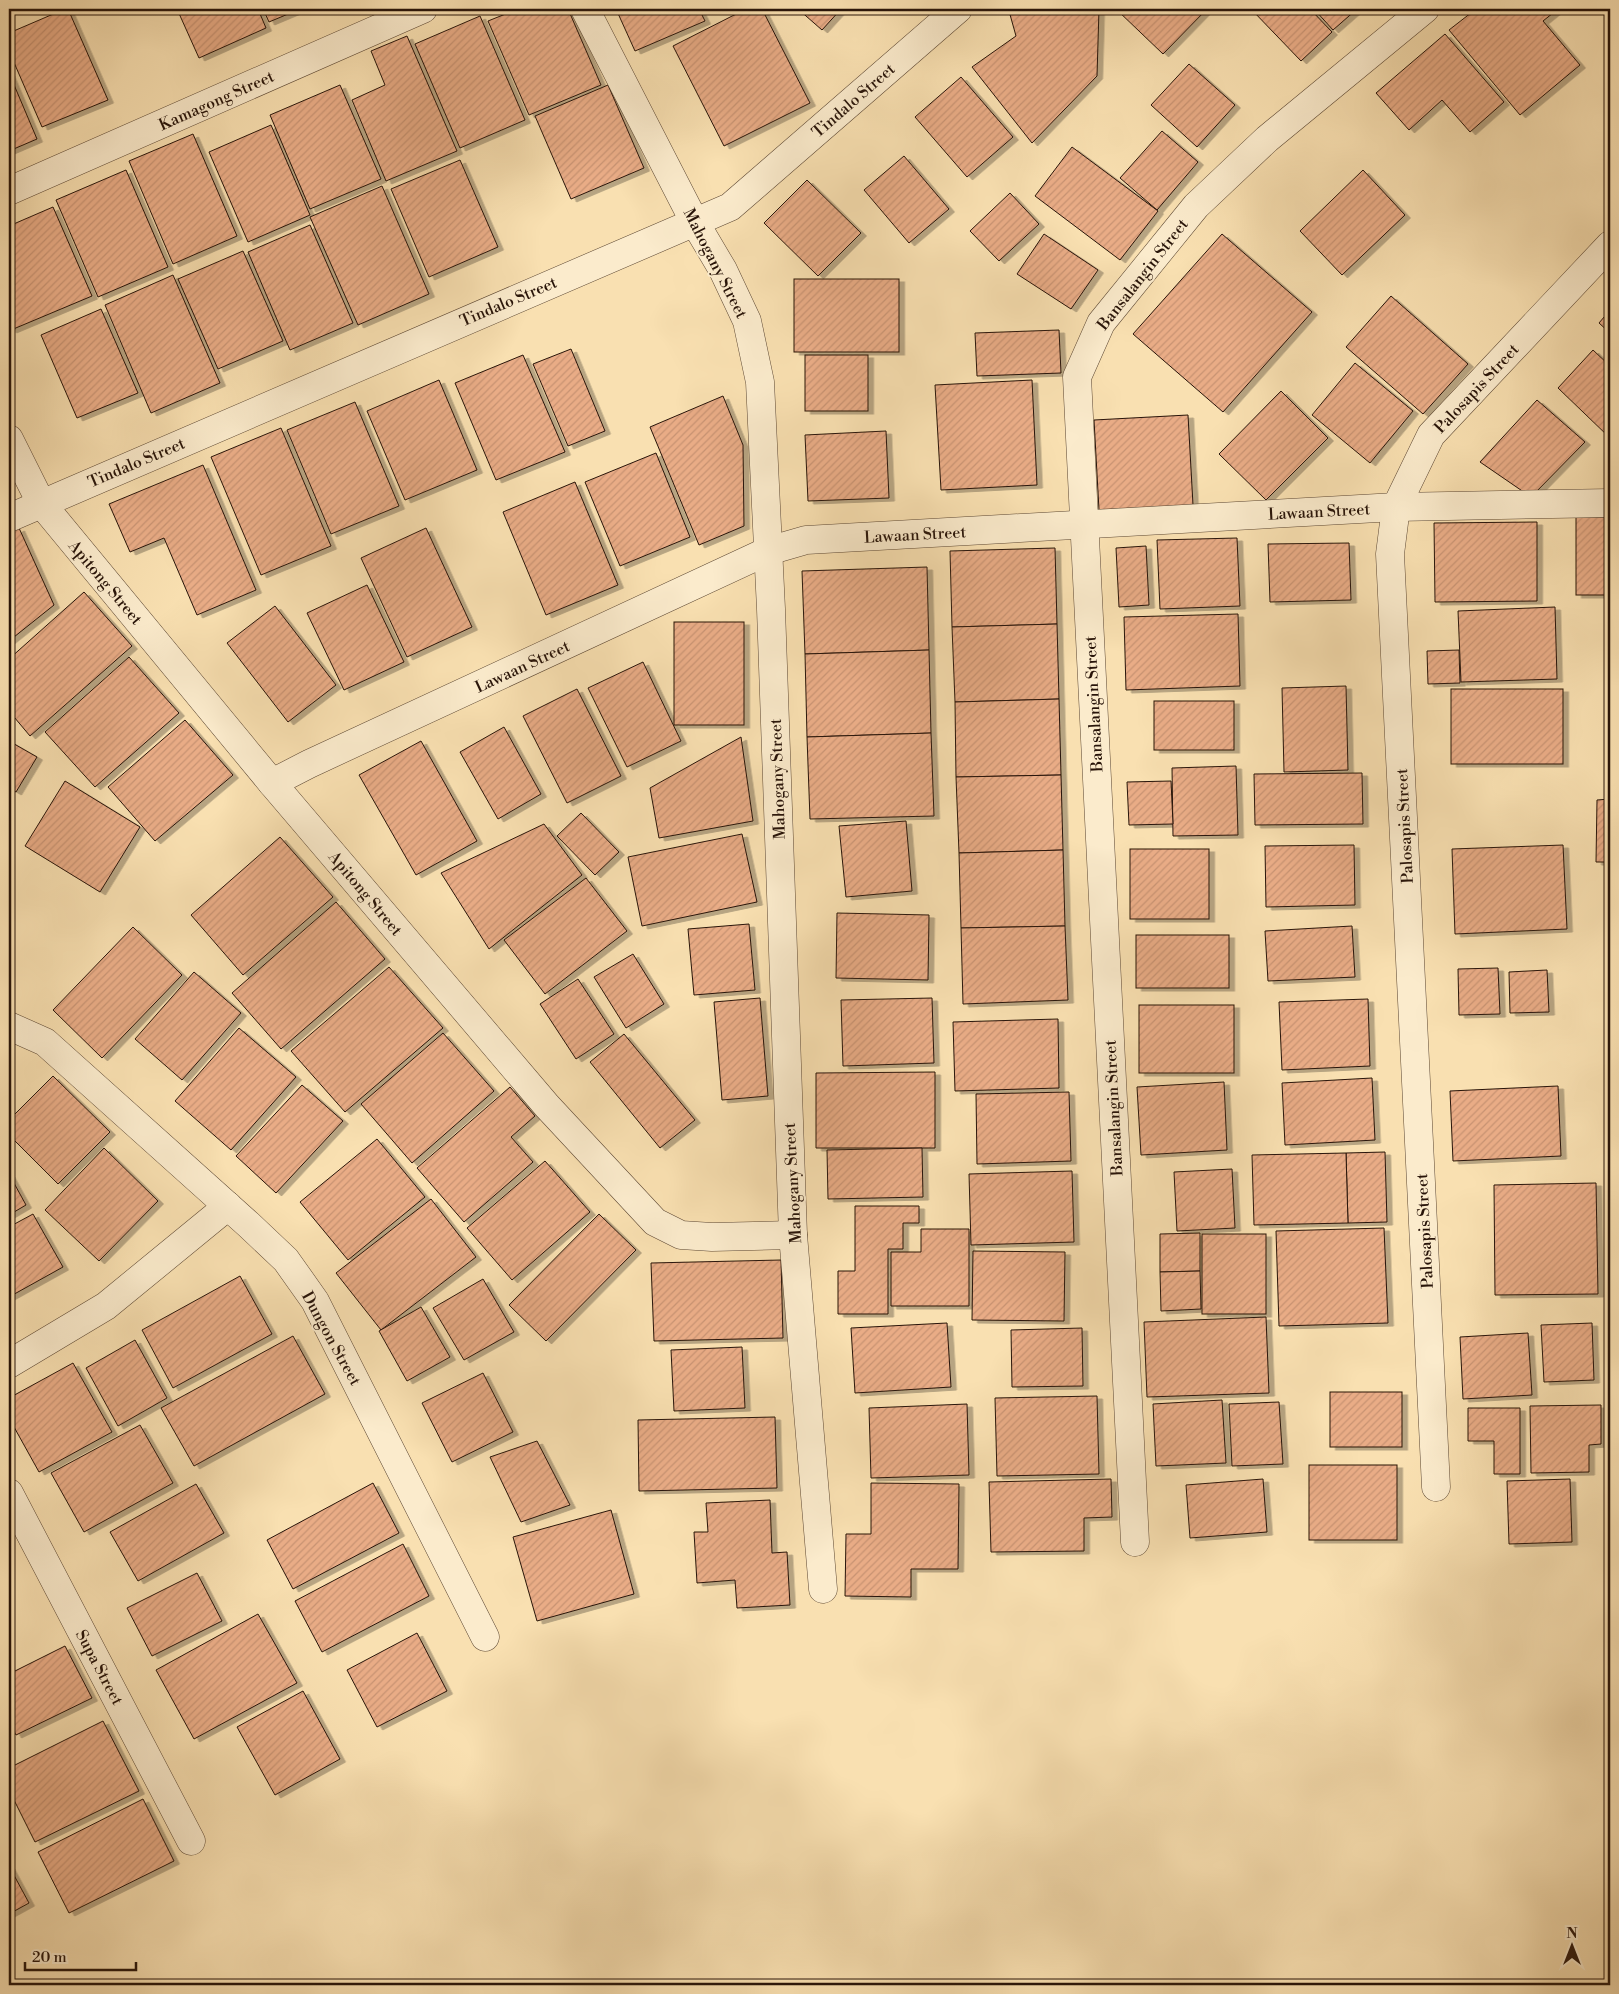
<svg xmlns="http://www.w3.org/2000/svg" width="1619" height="1994" font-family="'Libre Bodoni',serif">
  <defs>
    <pattern id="building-hatch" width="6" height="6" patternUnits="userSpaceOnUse" patternTransform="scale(1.25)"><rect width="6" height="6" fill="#e9ac86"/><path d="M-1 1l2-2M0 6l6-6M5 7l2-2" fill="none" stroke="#c89372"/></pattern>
    <filter id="shadow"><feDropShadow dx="5.5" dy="3" stdDeviation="0" flood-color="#0004"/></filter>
  </defs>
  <rect width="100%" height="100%" fill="#f9e0b1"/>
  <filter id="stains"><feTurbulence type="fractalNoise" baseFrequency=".004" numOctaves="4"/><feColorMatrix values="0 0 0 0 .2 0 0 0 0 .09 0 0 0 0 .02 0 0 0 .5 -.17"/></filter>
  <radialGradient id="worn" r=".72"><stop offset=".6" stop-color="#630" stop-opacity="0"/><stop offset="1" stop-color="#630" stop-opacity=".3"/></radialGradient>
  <!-- building -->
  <g fill="url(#building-hatch)" stroke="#281409" filter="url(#shadow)">
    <path d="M65 9H68L108 100 42 127 9 51V33Z"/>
    <path d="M177 9H258L266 28 199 58Z"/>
    <path d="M263 9H300L269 22Z"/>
    <path d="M518 9H568L601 85 529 115 488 21Z"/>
    <path d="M616 9H699L705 21 635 51Z"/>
    <path d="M746 9H762L810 103 724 146 673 46Z"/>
    <path d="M798 9H841L822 30Z"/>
    <path d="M1012 9H1099L1097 76 1032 143 972 67 1016 36 1009 11Z"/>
    <path d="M1119 9H1207L1163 54 1117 10Z"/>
    <path d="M1251 9H1310L1332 32 1301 61Z"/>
    <path d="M1314 9H1357L1333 30Z"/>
    <path d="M1476 9H1558L1543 21 1580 65 1520 115 1449 30Z"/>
    <path d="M480 16 525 120 460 148 415 44Z"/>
    <path d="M1445 34 1504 102 1470 132 1442 100 1409 130 1376 93Z"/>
    <path d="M407 36 457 151 386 181 352 100 385 85 371 51Z"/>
    <path d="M1189 64 1235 105 1197 147 1151 105Z"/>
    <path d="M9 73 37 139 9 151Z"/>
    <path d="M961 77 1013 137 967 177 915 117Z"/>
    <path d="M340 85 381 179 310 209 270 115Z"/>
    <path d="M608 85 644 168 571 199 535 116Z"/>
    <path d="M271 125 310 215 248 242 209 152Z"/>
    <path d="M1162 131 1198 162 1157 210 1120 178Z"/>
    <path d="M193 134 237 236 173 264 129 161Z"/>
    <path d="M1072 147 1158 211 1120 260 1035 196Z"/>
    <path d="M904 156 949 209 909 243 864 190Z"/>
    <path d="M460 160 498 247 429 277 391 189Z"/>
    <path d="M126 170 168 267 98 297 56 200Z"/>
    <path d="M1363 170 1405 215 1342 275 1300 231Z"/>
    <path d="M807 180 861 233 818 276 764 223Z"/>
    <path d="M382 186 429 294 358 325 310 217Z"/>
    <path d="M1010 193 1039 224 999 261 970 231Z"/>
    <path d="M53 207 92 296 11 330 9 324V226Z"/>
    <path d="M310 225 353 323 290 350 248 252Z"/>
    <path d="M1044 234 1098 270 1071 309 1017 274Z"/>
    <path d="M1222 234 1312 312 1223 412 1133 334Z"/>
    <path d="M243 251 283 341 218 369 178 279Z"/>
    <path d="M173 275 220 383 151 413 105 305Z"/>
    <rect x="794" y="279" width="105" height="73"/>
    <path d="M1391 296 1468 364 1423 414 1346 347Z"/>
    <path d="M101 309 138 393 77 418 41 335Z"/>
    <path d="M1610 310V333L1599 323Z"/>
    <path d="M1059 330 1061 373 977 376 975 333Z"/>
    <path d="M571 349 605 431 568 446 533 364Z"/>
    <path d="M1593 350 1610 366V438L1558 388Z"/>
    <path d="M523 355 565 452 496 480 455 383Z"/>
    <rect x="805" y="355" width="63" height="56"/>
    <path d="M1355 363 1413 411 1370 463 1312 415Z"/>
    <path d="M439 380 477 470 405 500 367 411Z"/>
    <path d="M1032 380 1037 485 941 490 935 385Z"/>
    <path d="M1281 391 1328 438 1266 500 1219 454Z"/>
    <path d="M723 396 743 445 744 526 699 545 650 427Z"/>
    <path d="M1537 400 1585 442 1531 497 1480 462Z"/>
    <path d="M355 402 399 506 331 534 287 430Z"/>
    <path d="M1188 415 1193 505 1099 510 1094 420Z"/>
    <path d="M281 428 331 546 261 575 211 457Z"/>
    <path d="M886 431 889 498 808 501 805 435Z"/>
    <path d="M656 453 690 537 620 566 585 482Z"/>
    <path d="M203 465 256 590 197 615 164 538 130 552 109 504Z"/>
    <path d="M575 482 618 585 546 615 503 512Z"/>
    <rect x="1576" y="517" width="34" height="78"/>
    <path d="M1537 522V601L1435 602 1434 523Z"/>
    <path d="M19 528 54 605 9 641V533Z"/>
    <path d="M426 528 472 627 407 657 361 558Z"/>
    <path d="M1237 538 1240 606 1160 609 1157 540Z"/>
    <path d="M1349 543 1351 600 1270 602 1268 544Z"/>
    <path d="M1146 546 1149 605 1119 607 1116 548Z"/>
    <path d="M1055 548 1057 624 952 627 950 551Z"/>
    <path d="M927 567 929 650 805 654 802 571Z"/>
    <path d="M367 585 404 662 344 690 307 613Z"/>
    <path d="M84 592 132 646 30 736 9 711V659Z"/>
    <path d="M275 606 336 685 288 722 227 643Z"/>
    <path d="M1555 607 1557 679 1461 682 1458 611Z"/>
    <path d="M1238 614 1240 686 1126 690 1124 617Z"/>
    <rect x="674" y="622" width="70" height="103"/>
    <path d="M1057 624 1059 699 955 702 952 627Z"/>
    <path d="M929 650 931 733 807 737 805 654Z"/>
    <path d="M1459 650 1460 683 1428 684 1427 651Z"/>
    <path d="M129 657 179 713 95 787 45 732Z"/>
    <path d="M643 662 681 741 627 767 588 688Z"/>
    <path d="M1346 686 1348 770 1284 772 1282 688Z"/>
    <path d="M577 689 621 776 567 803 523 716Z"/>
    <rect x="1451" y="689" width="112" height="75"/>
    <path d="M1059 699 1061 775 956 777 955 702Z"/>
    <rect x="1154" y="701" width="80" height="49"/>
    <path d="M185 720 233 775 155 841 108 787Z"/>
    <path d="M504 727 541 794 498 819 460 752Z"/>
    <path d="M931 733 934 816 810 819 807 737Z"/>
    <path d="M741 737 753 821 659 838 650 788Z"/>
    <path d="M9 741 37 757 16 792 9 788Z"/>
    <path d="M421 741 477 841 416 875 359 775Z"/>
    <path d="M1236 766 1238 835 1173 836 1172 768Z"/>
    <path d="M1362 773 1363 824 1255 825 1254 774Z"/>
    <path d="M1061 775 1063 850 959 853 956 777Z"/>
    <path d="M65 781 140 827 100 892 25 846Z"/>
    <path d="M1171 781 1173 824 1129 825 1127 782Z"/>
    <path d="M1610 799V862H1596L1597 800Z"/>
    <path d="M581 813 619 852 595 875 557 836Z"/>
    <path d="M906 821 912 891 846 897 839 826Z"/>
    <path d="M544 824 582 875 489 949 441 873Z"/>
    <path d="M742 834 757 902 642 926 628 857Z"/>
    <path d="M280 837 333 897 243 975 191 915Z"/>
    <path d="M1354 845 1355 905 1266 907 1265 846Z"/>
    <path d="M1563 845 1567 929 1455 934 1452 849Z"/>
    <rect x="1130" y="849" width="79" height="70"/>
    <path d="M1063 850 1065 926 961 928 959 853Z"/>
    <path d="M586 878 627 931 545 994 504 940Z"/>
    <path d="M336 902 385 959 281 1049 232 993Z"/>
    <path d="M837 913 929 915 928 980 836 978Z"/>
    <path d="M749 924 755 990 694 995 688 929Z"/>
    <path d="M1065 926 1068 1000 963 1004 961 928Z"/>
    <path d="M1352 926 1355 977 1268 981 1265 931Z"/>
    <path d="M133 927 182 975 102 1058 53 1010Z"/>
    <rect x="1136" y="935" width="93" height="53"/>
    <path d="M633 954 664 1004 626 1028 594 977Z"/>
    <path d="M389 967 443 1028 345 1112 291 1051Z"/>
    <path d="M1498 968 1500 1014 1459 1015 1458 969Z"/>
    <path d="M1547 970 1549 1012 1510 1013 1509 972Z"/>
    <path d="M194 972 241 1013 182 1080 135 1039Z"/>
    <path d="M578 979 614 1034 576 1059 540 1004Z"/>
    <path d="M760 998 768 1096 722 1100 714 1002Z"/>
    <path d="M932 998 934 1063 843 1066 841 1000Z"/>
    <path d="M1368 999 1370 1066 1282 1070 1279 1002Z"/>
    <rect x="1139" y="1005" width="95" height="68"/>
    <path d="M1058 1019 1059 1088 955 1091 953 1022Z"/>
    <path d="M239 1028 296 1077 231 1150 175 1101Z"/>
    <path d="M443 1033 494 1091 412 1163 361 1104Z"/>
    <path d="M624 1034 695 1120 660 1148 590 1062Z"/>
    <path d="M935 1072V1148H816V1073Z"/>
    <path d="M53 1076 110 1132 58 1184 9 1135V1120Z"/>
    <path d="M1372 1078 1375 1140 1285 1145 1282 1083Z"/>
    <path d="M1224 1082 1227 1150 1141 1155 1137 1087Z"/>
    <path d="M302 1085 343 1121 276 1193 236 1156Z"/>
    <path d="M1558 1086 1561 1156 1453 1161 1450 1091Z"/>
    <path d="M510 1087 535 1116 511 1137 533 1162 464 1222 417 1168Z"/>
    <path d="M1069 1092 1071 1161 977 1164 976 1094Z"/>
    <path d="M377 1139 425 1197 348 1260 300 1202Z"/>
    <path d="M104 1148 158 1201 99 1261 45 1210Z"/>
    <path d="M922 1148 923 1197 828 1199 827 1150Z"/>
    <path d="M1385 1152 1387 1222 1348 1223 1346 1153Z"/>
    <path d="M1346 1153 1348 1223 1254 1225 1252 1155Z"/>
    <path d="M545 1161 590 1212 512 1280 467 1228Z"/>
    <path d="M1232 1169 1235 1228 1177 1231 1174 1172Z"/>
    <path d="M1072 1171 1074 1242 971 1245 969 1174Z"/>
    <path d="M9 1174 26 1205 9 1215Z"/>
    <path d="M1596 1183 1598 1294 1495 1295 1494 1185Z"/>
    <path d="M431 1199 476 1257 381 1330 336 1273Z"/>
    <path d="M855 1206H919V1223H903V1249H888V1314H838V1271H855Z"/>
    <path d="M33 1214 63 1267 9 1297V1227Z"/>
    <path d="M599 1214 636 1250 546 1341 509 1305Z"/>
    <path d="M1384 1228 1388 1323 1279 1326 1276 1231Z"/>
    <path d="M921 1229H969V1306H891V1252H921Z"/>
    <path d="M1200 1233V1271L1160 1272V1234Z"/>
    <rect x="1202" y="1234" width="64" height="80"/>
    <path d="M973 1251 1065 1252 1064 1321 972 1320Z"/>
    <path d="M781 1260 783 1338 654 1341 651 1263Z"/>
    <path d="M1200 1271 1201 1309 1161 1311 1160 1272Z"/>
    <path d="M240 1276 272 1334 173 1388 142 1330Z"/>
    <path d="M483 1279 514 1332 464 1360 433 1308Z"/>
    <path d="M421 1307 450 1357 407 1381 379 1331Z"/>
    <path d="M1266 1317 1269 1393 1147 1397 1144 1322Z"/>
    <path d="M947 1323 951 1387 855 1393 851 1328Z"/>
    <path d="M1592 1323 1594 1380 1544 1382 1541 1325Z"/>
    <path d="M1082 1328 1083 1386 1012 1387 1011 1330Z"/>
    <path d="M1528 1333 1532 1395 1463 1399 1460 1337Z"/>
    <path d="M293 1336 325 1394 194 1466 161 1408Z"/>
    <path d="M135 1340 167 1398 118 1426 86 1368Z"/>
    <path d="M742 1347 745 1408 674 1411 671 1350Z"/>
    <path d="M73 1363 112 1432 39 1472 9 1418V1398Z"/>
    <path d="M483 1373 513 1432 452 1462 422 1403Z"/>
    <rect x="1330" y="1392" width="72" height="55"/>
    <path d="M1097 1396 1099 1474 997 1476 995 1398Z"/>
    <path d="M1222 1400 1226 1463 1156 1466 1153 1404Z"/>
    <path d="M1279 1402 1283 1464 1232 1466 1229 1404Z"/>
    <path d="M967 1404 969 1475 871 1478 869 1408Z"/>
    <path d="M1601 1405V1444L1589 1445V1472L1531 1473 1530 1406Z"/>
    <path d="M1468 1408H1520V1474H1494V1441H1468Z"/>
    <path d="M775 1417 777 1488 639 1491 638 1420Z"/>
    <path d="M140 1425 173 1483 84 1532 51 1473Z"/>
    <path d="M537 1441 570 1505 521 1522 490 1457Z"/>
    <rect x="1309" y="1465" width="88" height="75"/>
    <path d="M1111 1479 1112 1517 1084 1518V1551L991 1552 989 1482Z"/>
    <path d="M1263 1479 1267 1532 1190 1538 1186 1485Z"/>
    <path d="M1570 1479 1572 1542 1509 1544 1507 1481Z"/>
    <path d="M373 1483 399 1533 293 1589 267 1540Z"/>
    <path d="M871 1483 959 1484 958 1569H911V1597L845 1596 846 1534H871Z"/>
    <path d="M196 1484 224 1533 138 1581 110 1532Z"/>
    <path d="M770 1500 772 1553 787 1552 790 1605 737 1608 735 1580 697 1583 694 1532H708L706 1503Z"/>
    <path d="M611 1510 634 1594 537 1621 513 1537Z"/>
    <path d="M403 1544 429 1596 322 1652 295 1601Z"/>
    <path d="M197 1573 222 1621 152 1656 127 1608Z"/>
    <path d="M258 1614 297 1683 194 1739 156 1670Z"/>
    <path d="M417 1633 447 1691 377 1727 347 1670Z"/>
    <path d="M65 1646 92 1698 16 1735 9 1722V1674Z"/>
    <path d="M303 1691 340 1759 275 1795 237 1727Z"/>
    <path d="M103 1721 139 1791 35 1842 9 1790V1768Z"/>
    <path d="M143 1799 174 1861 69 1913 38 1852Z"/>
    <path d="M9 1866 29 1903 9 1914Z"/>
  </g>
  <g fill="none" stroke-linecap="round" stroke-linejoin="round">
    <defs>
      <g id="minor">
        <path d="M585 9 694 221 723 270 747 321 760 382 771 609 793 1235 823 1589"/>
        <path d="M9 191 423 9"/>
        <path d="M9 439 41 503 272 783 547 1106 655 1222 681 1235 712 1237 793 1235"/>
        <path d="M9 518 730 207 958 9"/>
        <path d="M272 783 309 764 768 551 806 540 1396 507 1610 503"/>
        <path d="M9 1026 45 1042 249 1225 286 1260 315 1301 485 1637"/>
        <path d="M9 1364 106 1306 228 1206"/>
        <path d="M1436 1487 1390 554 1396 507 1431 435 1610 245"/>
        <path d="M9 1493 191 1841"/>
        <path d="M1135 1542 1077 377 1101 323 1196 206 1267 139 1425 9"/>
      </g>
    </defs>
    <!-- minor casing -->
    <use href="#minor" stroke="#5c4733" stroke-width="29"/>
    <!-- minor -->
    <use href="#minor" stroke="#fbebcc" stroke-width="28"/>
  </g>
  <g text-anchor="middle" stroke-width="4" stroke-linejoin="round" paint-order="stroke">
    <!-- street labels -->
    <g font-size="16" fill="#281409" stroke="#fbebcc">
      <text transform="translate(216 100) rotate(-24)" y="6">Kamagong Street</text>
      <text transform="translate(853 100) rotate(-41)" y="6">Tindalo Street</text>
      <text transform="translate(716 263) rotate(63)" y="6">Mahogany Street</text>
      <text transform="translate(1142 274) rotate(-52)" y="6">Bansalangin Street</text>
      <text transform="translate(508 301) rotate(-23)" y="6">Tindalo Street</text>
      <text transform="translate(1476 388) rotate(-47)" y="6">Palosapis Street</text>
      <text transform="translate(136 462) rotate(-23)" y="6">Tindalo Street</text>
      <text transform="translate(1319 511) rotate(-3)" y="6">Lawaan Street</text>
      <text transform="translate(915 534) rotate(-3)" y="6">Lawaan Street</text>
      <text transform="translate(106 582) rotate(50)" y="6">Apitong Street</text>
      <text transform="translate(522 666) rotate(-25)" y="6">Lawaan Street</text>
      <text transform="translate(1093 704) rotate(-93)" y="6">Bansalangin Street</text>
      <text transform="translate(777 779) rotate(-92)" y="6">Mahogany Street</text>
      <text transform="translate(1404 826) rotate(-93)" y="6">Palosapis Street</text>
      <text transform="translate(366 893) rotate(50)" y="6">Apitong Street</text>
      <text transform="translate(1113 1108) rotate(-93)" y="6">Bansalangin Street</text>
      <text transform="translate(792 1183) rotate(-93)" y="6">Mahogany Street</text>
      <text transform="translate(1424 1231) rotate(-93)" y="6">Palosapis Street</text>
      <text transform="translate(332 1338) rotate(61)" y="6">Dungon Street</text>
      <text transform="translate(100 1667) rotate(62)" y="6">Supa Street</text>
    </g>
  </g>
  <!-- margin -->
  <rect width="1619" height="1994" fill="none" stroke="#f9e0b1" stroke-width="30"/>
  <rect x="10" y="10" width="1599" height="1974" fill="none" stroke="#281409" stroke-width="2.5"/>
  <rect x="15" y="15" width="1589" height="1964" fill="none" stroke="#281409"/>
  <!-- north arrow -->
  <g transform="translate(1572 1946)" stroke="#fbebcc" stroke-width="4" paint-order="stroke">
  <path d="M0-4L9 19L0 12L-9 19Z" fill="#281409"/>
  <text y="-8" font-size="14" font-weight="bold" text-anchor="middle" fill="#281409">N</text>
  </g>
  <!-- scale -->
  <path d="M25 1962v8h111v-8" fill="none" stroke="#281409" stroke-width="2.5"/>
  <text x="32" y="1962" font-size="15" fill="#281409" stroke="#fbebcc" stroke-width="4" paint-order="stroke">20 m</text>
  <rect width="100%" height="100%" filter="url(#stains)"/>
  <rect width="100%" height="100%" fill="url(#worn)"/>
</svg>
